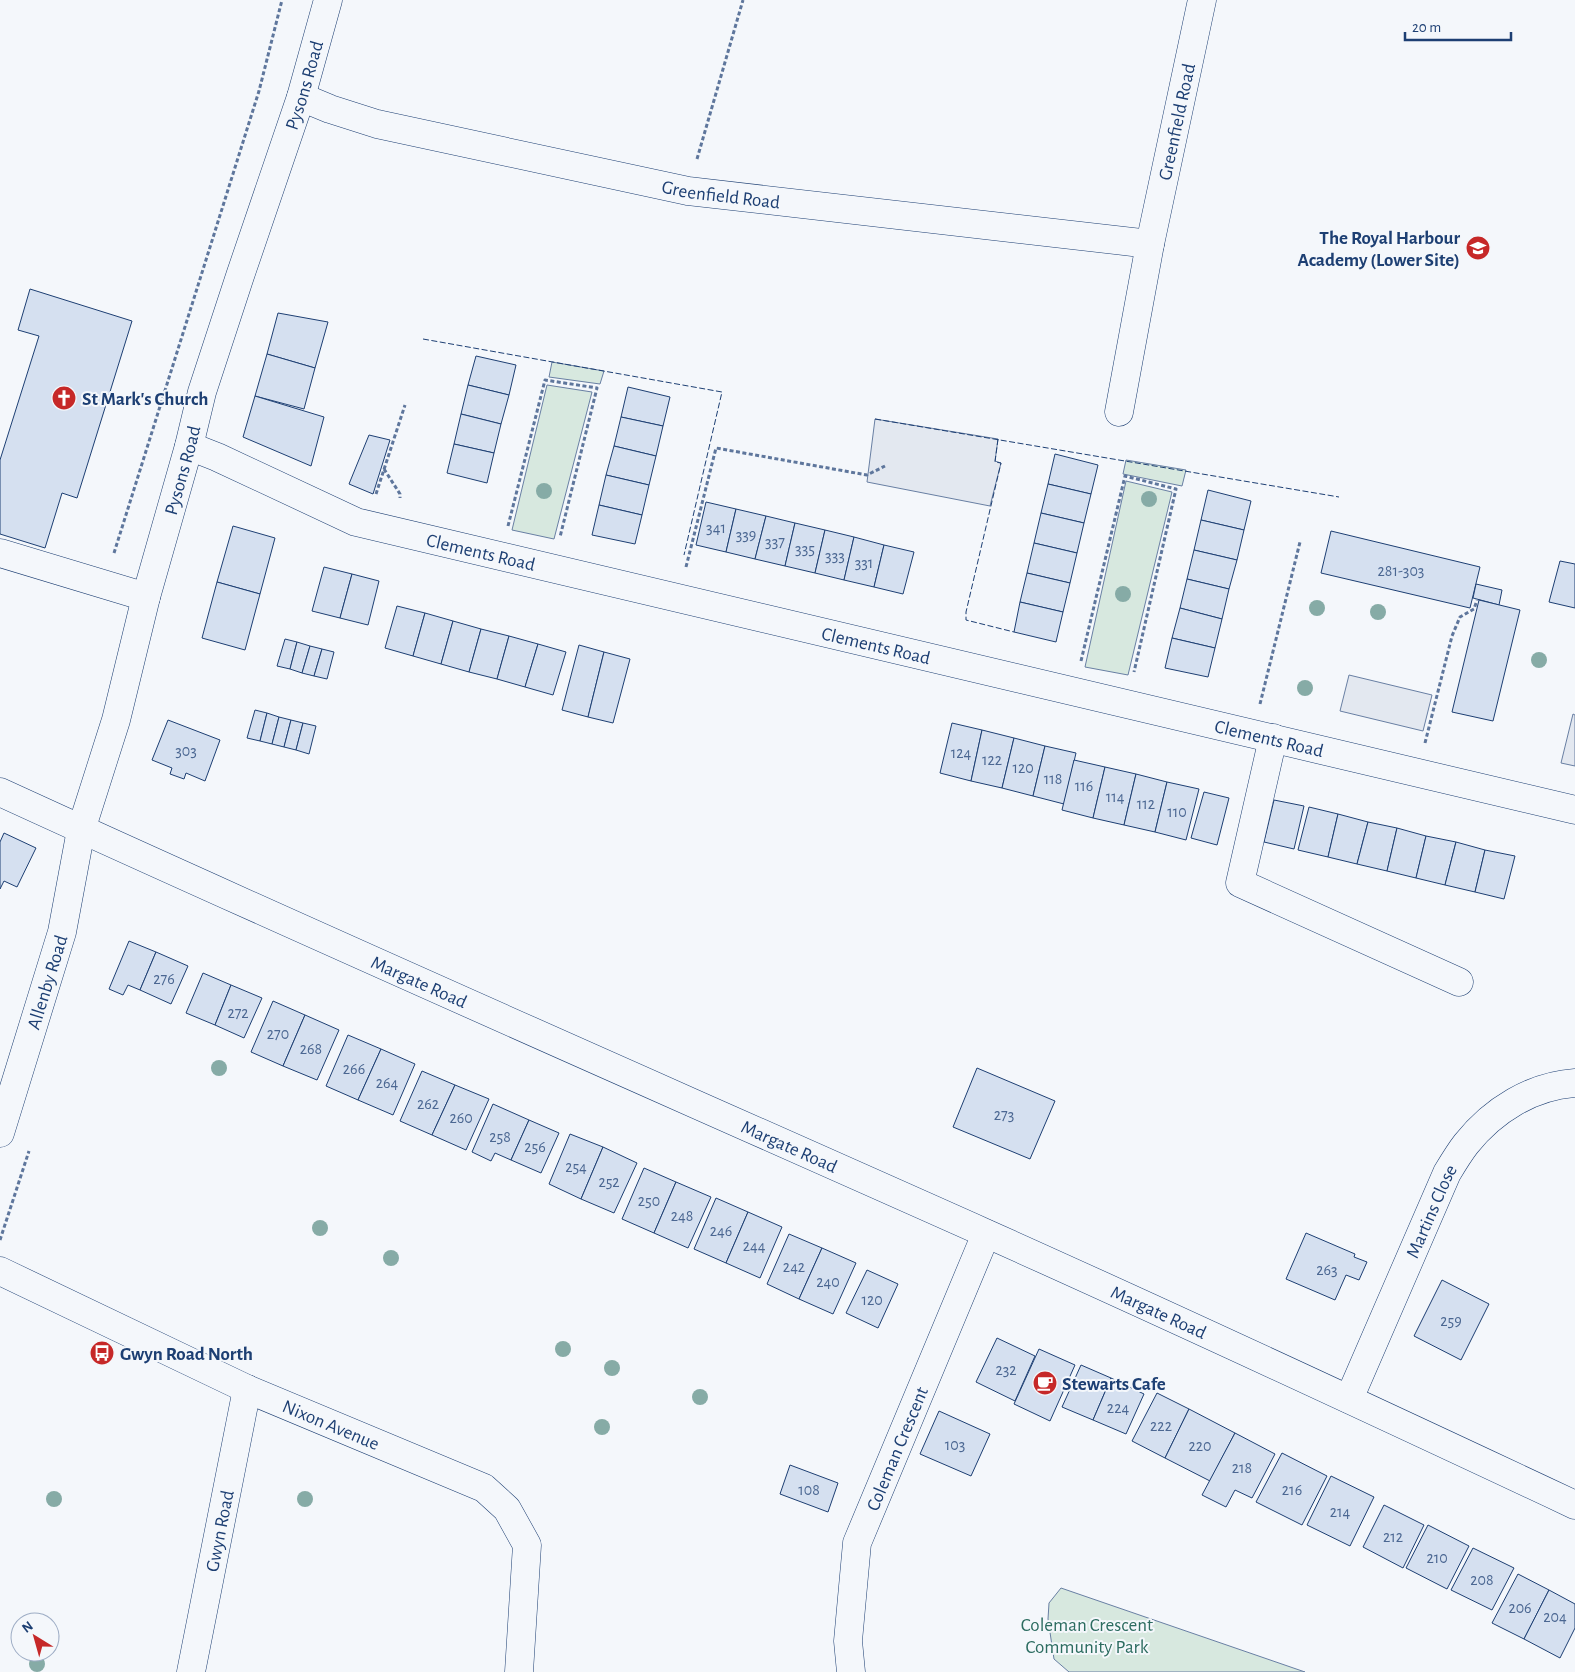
<svg xmlns="http://www.w3.org/2000/svg" width="1575" height="1672" font-family="'Alegreya Sans',sans-serif">
  <rect width="100%" height="100%" fill="#f4f7fb"/>
  <!-- green -->
  <g fill="#d7e8df" stroke="#687fa3">
    <path d="M552 362 604 371 600 384 549 377Z"/>
    <path d="M547 385 592 392 554 539 512 530Z"/>
    <path d="M1126 460 1186 470 1182 486 1123 474Z"/>
    <path d="M1126 481 1172 492 1128 675 1085 667Z"/>
    <path d="M1061 1588 1305 1672H1069L1054 1659 1048 1619 1049 1603Z"/>
  </g>
  <!-- parking -->
  <g fill="#e3e8f0" stroke="#687fa3">
    <path d="M875 419 998 439 995 461 1001 463 990 506 867 482Z"/>
    <path d="M1349 675 1432 695 1423 731 1340 711Z"/>
    <path d="M1573 714 1575 715V766L1561 763Z"/>
  </g>
  <!-- building -->
  <g fill="#d5e0f0" stroke="#1d3f73">
    <path d="M30 289 132 321 77 498 62 493 45 548 0 534V460L39 336 18 330Z"/>
    <path d="M278 313 328 322 315 368 267 354Z"/>
    <path d="M267 354 315 368 304 409 255 396Z"/>
    <path d="M476 356 516 365 509 395 468 385Z"/>
    <path d="M468 385 509 395 501 424 461 414Z"/>
    <path d="M628 387 670 397 663 426 621 417Z"/>
    <path d="M255 396 324 417 311 466 243 437Z"/>
    <path d="M461 414 501 424 494 453 454 444Z"/>
    <path d="M621 417 663 426 656 456 614 446Z"/>
    <path d="M369 435 390 440 373 494 349 484Z"/>
    <path d="M454 444 494 453 487 483 447 473Z"/>
    <path d="M614 446 656 456 649 485 606 475Z"/>
    <path d="M1055 454 1098 465 1091 494 1048 484Z"/>
    <path d="M606 475 649 485 642 515 599 505Z"/>
    <path d="M1048 484 1091 494 1084 523 1041 513Z"/>
    <path d="M1208 490 1251 501 1244 530 1201 520Z"/>
    <path d="M706 502 736 509 726 552 696 545Z"/>
    <path d="M599 505 642 515 635 544 592 535Z"/>
    <path d="M736 509 766 516 755 559 726 552Z"/>
    <path d="M1041 513 1084 523 1077 553 1034 543Z"/>
    <path d="M766 516 795 523 785 566 755 559Z"/>
    <path d="M1201 520 1244 530 1237 560 1194 550Z"/>
    <path d="M795 523 825 530 815 573 785 566Z"/>
    <path d="M233 526 275 538 260 594 217 582Z"/>
    <path d="M825 530 854 537 844 580 815 573Z"/>
    <path d="M1331 531 1480 567 1470 608 1321 573Z"/>
    <path d="M854 537 884 545 874 587 844 580Z"/>
    <path d="M1034 543 1077 553 1070 583 1027 573Z"/>
    <path d="M884 545 914 552 903 594 874 587Z"/>
    <path d="M1194 550 1237 560 1229 589 1187 579Z"/>
    <path d="M1560 561 1575 564V608L1549 602Z"/>
    <path d="M324 567 352 574 340 618 312 611Z"/>
    <path d="M1027 573 1070 583 1063 612 1020 602Z"/>
    <path d="M352 574 379 581 368 625 340 618Z"/>
    <path d="M1187 579 1229 589 1222 619 1180 608Z"/>
    <path d="M217 582 260 594 245 650 202 638Z"/>
    <path d="M1476 584 1502 590 1499 605 1473 598Z"/>
    <path d="M1479 600 1520 610 1493 721 1452 712Z"/>
    <path d="M1020 602 1063 612 1056 642 1014 632Z"/>
    <path d="M397 606 425 613 413 656 385 648Z"/>
    <path d="M1180 608 1222 619 1215 648 1172 638Z"/>
    <path d="M425 613 453 621 441 664 413 656Z"/>
    <path d="M453 621 481 629 469 672 441 664Z"/>
    <path d="M481 629 509 636 497 679 469 672Z"/>
    <path d="M509 636 538 644 525 687 497 679Z"/>
    <path d="M1172 638 1215 648 1208 677 1165 668Z"/>
    <path d="M285 639 297 642 290 669 277 666Z"/>
    <path d="M297 642 310 646 302 673 290 669Z"/>
    <path d="M538 644 566 652 553 695 525 687Z"/>
    <path d="M579 645 604 652 588 717 562 710Z"/>
    <path d="M310 646 322 649 314 676 302 673Z"/>
    <path d="M322 649 334 652 327 679 314 676Z"/>
    <path d="M604 652 630 659 613 723 588 717Z"/>
    <path d="M255 710 267 713 260 741 247 738Z"/>
    <path d="M267 713 279 717 272 744 260 741Z"/>
    <path d="M279 717 291 720 284 747 272 744Z"/>
    <path d="M168 720 220 740 205 781 186 773 184 779 170 774 172 768 152 760Z"/>
    <path d="M291 720 303 723 296 750 284 747Z"/>
    <path d="M303 723 316 726 309 754 296 750Z"/>
    <path d="M952 723 982 730 971 781 940 773Z"/>
    <path d="M982 730 1014 738 1002 788 971 781Z"/>
    <path d="M1014 738 1045 746 1033 796 1002 788Z"/>
    <path d="M1045 746 1076 753 1064 804 1033 796Z"/>
    <path d="M1074 760 1105 767 1093 818 1062 810Z"/>
    <path d="M1105 767 1136 774 1124 825 1093 818Z"/>
    <path d="M1136 774 1167 782 1155 832 1124 825Z"/>
    <path d="M1167 782 1199 789 1186 840 1155 832Z"/>
    <path d="M1204 792 1229 798 1217 845 1191 838Z"/>
    <path d="M1274 800 1304 806 1294 849 1264 842Z"/>
    <path d="M1309 807 1338 814 1328 857 1298 850Z"/>
    <path d="M1338 814 1368 822 1357 864 1328 857Z"/>
    <path d="M1368 822 1397 828 1387 871 1357 864Z"/>
    <path d="M1397 828 1426 836 1416 878 1387 871Z"/>
    <path d="M4 833 36 848 17 887 4 881 0 889V842Z"/>
    <path d="M1426 836 1456 842 1445 885 1416 878Z"/>
    <path d="M1456 842 1485 850 1475 892 1445 885Z"/>
    <path d="M1485 850 1515 856 1504 899 1475 892Z"/>
    <path d="M129 941 156 952 140 990 128 985 123 995 109 989Z"/>
    <path d="M156 952 188 966 171 1004 140 990Z"/>
    <path d="M203 973 231 985 215 1025 186 1013Z"/>
    <path d="M231 985 262 998 244 1038 215 1025Z"/>
    <path d="M273 1001 305 1015 283 1066 251 1052Z"/>
    <path d="M305 1015 339 1030 317 1080 283 1066Z"/>
    <path d="M348 1035 381 1049 358 1100 326 1086Z"/>
    <path d="M381 1049 415 1064 393 1115 358 1100Z"/>
    <path d="M977 1068 1055 1101 1030 1159 953 1127Z"/>
    <path d="M422 1071 455 1085 432 1135 400 1121Z"/>
    <path d="M455 1085 489 1099 466 1150 432 1135Z"/>
    <path d="M493 1104 529 1120 511 1160 495 1153 491 1161 472 1152Z"/>
    <path d="M529 1120 559 1133 541 1173 511 1160Z"/>
    <path d="M570 1134 603 1147 581 1199 549 1184Z"/>
    <path d="M603 1147 637 1163 614 1213 581 1199Z"/>
    <path d="M644 1168 676 1182 654 1233 622 1219Z"/>
    <path d="M676 1182 711 1197 688 1248 654 1233Z"/>
    <path d="M716 1198 748 1212 726 1263 694 1249Z"/>
    <path d="M748 1212 782 1227 760 1278 726 1263Z"/>
    <path d="M1306 1233 1355 1254 1354 1257 1367 1262 1359 1280 1346 1275 1335 1300 1286 1279Z"/>
    <path d="M789 1234 822 1248 799 1299 767 1284Z"/>
    <path d="M822 1248 856 1263 833 1314 799 1299Z"/>
    <path d="M867 1270 898 1284 878 1328 846 1313Z"/>
    <path d="M1442 1280 1489 1304 1461 1360 1414 1336Z"/>
    <path d="M997 1338 1035 1356 1015 1401 976 1382Z"/>
    <path d="M1039 1349 1075 1365 1050 1421 1014 1404Z"/>
    <path d="M1081 1365 1111 1378 1093 1420 1062 1407Z"/>
    <path d="M1111 1378 1144 1394 1126 1434 1093 1420Z"/>
    <path d="M1157 1393 1189 1409 1165 1458 1132 1441Z"/>
    <path d="M1189 1409 1235 1433 1210 1481 1165 1458Z"/>
    <path d="M939 1411 990 1434 971 1476 920 1454Z"/>
    <path d="M1235 1433 1275 1454 1252 1498 1235 1490 1226 1507 1202 1495Z"/>
    <path d="M1282 1453 1327 1476 1302 1525 1256 1502Z"/>
    <path d="M790 1465 838 1483 828 1512 780 1494Z"/>
    <path d="M1331 1476 1374 1497 1350 1546 1307 1525Z"/>
    <path d="M1384 1505 1424 1525 1403 1568 1363 1547Z"/>
    <path d="M1428 1525 1469 1546 1447 1589 1406 1568Z"/>
    <path d="M1473 1548 1514 1568 1492 1610 1451 1590Z"/>
    <path d="M1518 1574 1549 1590 1524 1639 1492 1623Z"/>
    <path d="M1549 1590 1575 1604V1628L1560 1658 1524 1639Z"/>
  </g>
  <g fill="none" stroke-linecap="round" stroke-linejoin="round">
    <defs>
      <g id="minor">
        <path id="s1" d="M301 97 330 109 377 124 688 191 1150 244"/>
        <path id="s2" d="M1119 412 1150 244 1202 0"/>
        <path id="s3" d="M189 446 217 457 356 522 1575 810"/>
        <path d="M0 553 146 597"/>
        <path d="M1273 738 1240 883 1459 982"/>
        <path id="s4" d="M0 1133 62 932 81 830 116 720 146 597 189 446 202 392 240 276 301 97 328 0"/>
        <path id="s5" d="M0 1271 247 1389 484 1488 507 1509 527 1545 519 1672"/>
        <path id="s6" d="M1349 1399 1447 1173C1453 1163 1459 1153 1466 1144 1493 1110 1532 1086 1575 1083"/>
        <path id="s7" d="M191 1672 247 1389"/>
        <path id="s8" d="M851 1672 848 1641 857 1543 986 1234"/>
      </g>
      <g id="major">
        <path id="s9" d="M0 792C327 942 656 1086 983 1232 1182 1321 1379 1413 1575 1505"/>
      </g>
    </defs>
    <!-- minor casing -->
    <use href="#minor" stroke="#1d3f73" stroke-width="29"/>
    <!-- major casing -->
    <use href="#major" stroke="#1d3f73" stroke-width="29"/>
    <!-- path -->
    <g stroke="#5e769c" stroke-width="3" stroke-dasharray="4 2.5" stroke-linecap="butt">
      <path d="M697 159 743 0"/>
      <path d="M384 469 400 494V498"/>
      <path d="M376 494 405 405"/>
      <path d="M508 526 545 380 597 388 560 537"/>
      <path d="M114 553 259 91 282 0"/>
      <path d="M686 567 716 448 867 475 885 466"/>
      <path d="M1081 661 1125 476 1176 489 1134 672"/>
      <path d="M1260 704 1300 542"/>
      <path d="M1425 743 1452 636 1460 617 1474 609 1477 600"/>
      <path d="M0 1240 29 1151"/>
    </g>
    <!-- minor -->
    <use href="#minor" stroke="#f4f7fb" stroke-width="28"/>
    <!-- major -->
    <use href="#major" stroke="#f4f7fb" stroke-width="28"/>
    <!-- fence -->
    <g stroke="#1d3f73" stroke-width="1" stroke-dasharray="6 2.5" stroke-linecap="butt">
      <path d="M423 339 722 392 684 555"/>
      <path d="M875 419 1339 497"/>
      <path d="M998 439 995 462 1001 463 966 612V620L1014 632"/>
    </g>
  </g>
  <!-- trees -->
  <g fill="#86aba6">
    <circle cx="544" cy="491" r="8"/>
    <circle cx="1149" cy="499" r="8"/>
    <circle cx="1123" cy="594" r="8"/>
    <circle cx="1317" cy="608" r="8"/>
    <circle cx="1378" cy="612" r="8"/>
    <circle cx="1539" cy="660" r="8"/>
    <circle cx="1305" cy="688" r="8"/>
    <circle cx="219" cy="1068" r="8"/>
    <circle cx="320" cy="1228" r="8"/>
    <circle cx="391" cy="1258" r="8"/>
    <circle cx="563" cy="1349" r="8"/>
    <circle cx="612" cy="1368" r="8"/>
    <circle cx="700" cy="1397" r="8"/>
    <circle cx="602" cy="1427" r="8"/>
    <circle cx="54" cy="1499" r="8"/>
    <circle cx="305" cy="1499" r="8"/>
    <circle cx="37" cy="1664" r="8"/>
  </g>
  <!-- icons -->
  <defs>
    <symbol id="school-disc" viewBox="-11 -11 22 22"><circle r="9.5" fill="#c62828" stroke="#f4f7fb"/><path d="M0-5L7-2L0 1L-7-2ZM-4 1L0 2.5L4 1V4Q0 6-4 4Z" fill="#fff"/></symbol>
    <symbol id="church-disc" viewBox="-11 -11 22 22"><circle r="9.5" fill="#c62828" stroke="#f4f7fb"/><path d="M-1.2-6h2.4v3.5h3.3v2.4h-3.3V6h-2.4V-.1h-3.3v-2.4h3.3Z" fill="#fff"/></symbol>
    <symbol id="bus-disc" viewBox="-11 -11 22 22"><circle r="9.5" fill="#c62828" stroke="#f4f7fb"/><path d="M-5-6H5V4H4V6H2V4H-2V6H-4V4H-5ZM-3.5-4V0h7V-4ZM-3.5 1.2v1.5H-2V1.2ZM2 1.2v1.5H3.5V1.2Z" fill="#fff"/></symbol>
    <symbol id="cafe-disc" viewBox="-11 -11 22 22"><circle r="9.5" fill="#c62828" stroke="#f4f7fb"/><path d="M-5.5-4.5H6V0H3Q3 3.5 0 3.5H-2.5Q-5.5 3.5-5.5 0ZM3-3.2v2h1.7v-2ZM-6 4.5H4V6H-6Z" fill="#fff"/></symbol>
  </defs>
  <g fill-rule="evenodd">
    <use href="#school-disc" x="1464" y="234" width="28" height="28"/>
    <use href="#church-disc" x="50" y="384" width="28" height="28"/>
    <use href="#bus-disc" x="88" y="1339" width="28" height="28"/>
    <use href="#cafe-disc" x="1031" y="1369" width="28" height="28"/>
  </g>
  <g text-anchor="middle" stroke-width="4" stroke-linejoin="round" paint-order="stroke">
    <!-- number labels -->
    <g font-size="16" fill="#4b6792">
      <text x="716" y="533">341</text>
      <text x="746" y="540">339</text>
      <text x="775" y="547">337</text>
      <text x="805" y="554">335</text>
      <text x="835" y="561">333</text>
      <text x="864" y="568">331</text>
      <text x="1401" y="576">281-303</text>
      <text x="186" y="756">303</text>
      <text x="961" y="758">124</text>
      <text x="992" y="765">122</text>
      <text x="1023" y="773">120</text>
      <text x="1053" y="784">118</text>
      <text x="1084" y="791">116</text>
      <text x="1115" y="802">114</text>
      <text x="1146" y="809">112</text>
      <text x="1177" y="817">110</text>
      <text x="164" y="984">276</text>
      <text x="238" y="1018">272</text>
      <text x="278" y="1039">270</text>
      <text x="311" y="1054">268</text>
      <text x="354" y="1074">266</text>
      <text x="387" y="1088">264</text>
      <text x="428" y="1109">262</text>
      <text x="1004" y="1120">273</text>
      <text x="461" y="1123">260</text>
      <text x="500" y="1142">258</text>
      <text x="535" y="1152">256</text>
      <text x="576" y="1172">254</text>
      <text x="609" y="1187">252</text>
      <text x="649" y="1206">250</text>
      <text x="682" y="1221">248</text>
      <text x="721" y="1236">246</text>
      <text x="754" y="1251">244</text>
      <text x="794" y="1272">242</text>
      <text x="1327" y="1275">263</text>
      <text x="828" y="1287">240</text>
      <text x="872" y="1305">120</text>
      <text x="1451" y="1326">259</text>
      <text x="1006" y="1375">232</text>
      <text x="1118" y="1413">224</text>
      <text x="1161" y="1431">222</text>
      <text x="955" y="1450">103</text>
      <text x="1200" y="1451">220</text>
      <text x="1242" y="1473">218</text>
      <text x="809" y="1495">108</text>
      <text x="1292" y="1495">216</text>
      <text x="1340" y="1517">214</text>
      <text x="1393" y="1542">212</text>
      <text x="1437" y="1563">210</text>
      <text x="1482" y="1585">208</text>
      <text x="1520" y="1613">206</text>
      <text x="1555" y="1622">204</text>
    </g>
    <!-- street labels -->
    <g font-size="19" fill="#1d3f73" stroke="#f4f7fb">
      <text dy="7" stroke="none"><textPath href="#s4" startOffset="1092">Pysons Road</textPath></text>
      <text dy="7" stroke="none"><textPath href="#s2" startOffset="296">Greenfield Road</textPath></text>
      <text dy="7" stroke="none"><textPath href="#s1" startOffset="432">Greenfield Road</textPath></text>
      <text dy="7" stroke="none"><textPath href="#s4" startOffset="688">Pysons Road</textPath></text>
      <text dy="7" stroke="none"><textPath href="#s3" startOffset="312">Clements Road</textPath></text>
      <text dy="7" stroke="none"><textPath href="#s3" startOffset="718">Clements Road</textPath></text>
      <text dy="7" stroke="none"><textPath href="#s3" startOffset="1122">Clements Road</textPath></text>
      <text dy="7" stroke="none"><textPath href="#s9" startOffset="460">Margate Road</textPath></text>
      <text dy="7" stroke="none"><textPath href="#s4" startOffset="158">Allenby Road</textPath></text>
      <text dy="7" stroke="none"><textPath href="#s9" startOffset="865">Margate Road</textPath></text>
      <text dy="7" stroke="none"><textPath href="#s6" startOffset="205">Martins Close</textPath></text>
      <text dy="7" stroke="none"><textPath href="#s9" startOffset="1270">Margate Road</textPath></text>
      <text dy="7" stroke="none"><textPath href="#s5" startOffset="365">Nixon Avenue</textPath></text>
      <text dy="7" stroke="none"><textPath href="#s8" startOffset="232">Coleman Crescent</textPath></text>
      <text dy="7" stroke="none"><textPath href="#s7" startOffset="144">Gwyn Road</textPath></text>
    </g>
    <!-- poi labels -->
    <g font-size="19" font-weight="bold" fill="#1d3f73" stroke="#f4f7fb" text-anchor="start">
      <text x="1460" y="244" text-anchor="end">The Royal Harbour<tspan x="1460" dy="22">Academy (Lower Site)</tspan></text>
      <text x="82" y="405">St Mark's Church</text>
      <text x="120" y="1360">Gwyn Road North</text>
      <text x="1062" y="1390">Stewarts Cafe</text>
    </g>
    <!-- park labels -->
    <g font-size="19" fill="#2c6c60" stroke="#f4f7fb">
      <text x="1087" y="1631">Coleman Crescent<tspan x="1087" dy="22">Community Park</tspan></text>
    </g>
  </g>
  <!-- north arrow -->
  <g transform="translate(35 1637) rotate(323)"><circle r="24" fill="#f4f7fb" stroke="#9eadc5"/>
  <path d="M0-4L9 19L0 12L-9 19Z" fill="#c62828"/>
  <text y="-8" font-size="14" font-weight="bold" text-anchor="middle" fill="#1d3f73">N</text>
  </g>
  <!-- scale -->
  <path d="M1405 32v8h106v-8" fill="none" stroke="#1d3f73" stroke-width="2.5"/>
  <text x="1412" y="32" font-size="15" fill="#1d3f73" stroke="#f4f7fb" stroke-width="4" paint-order="stroke">20 m</text>
</svg>
